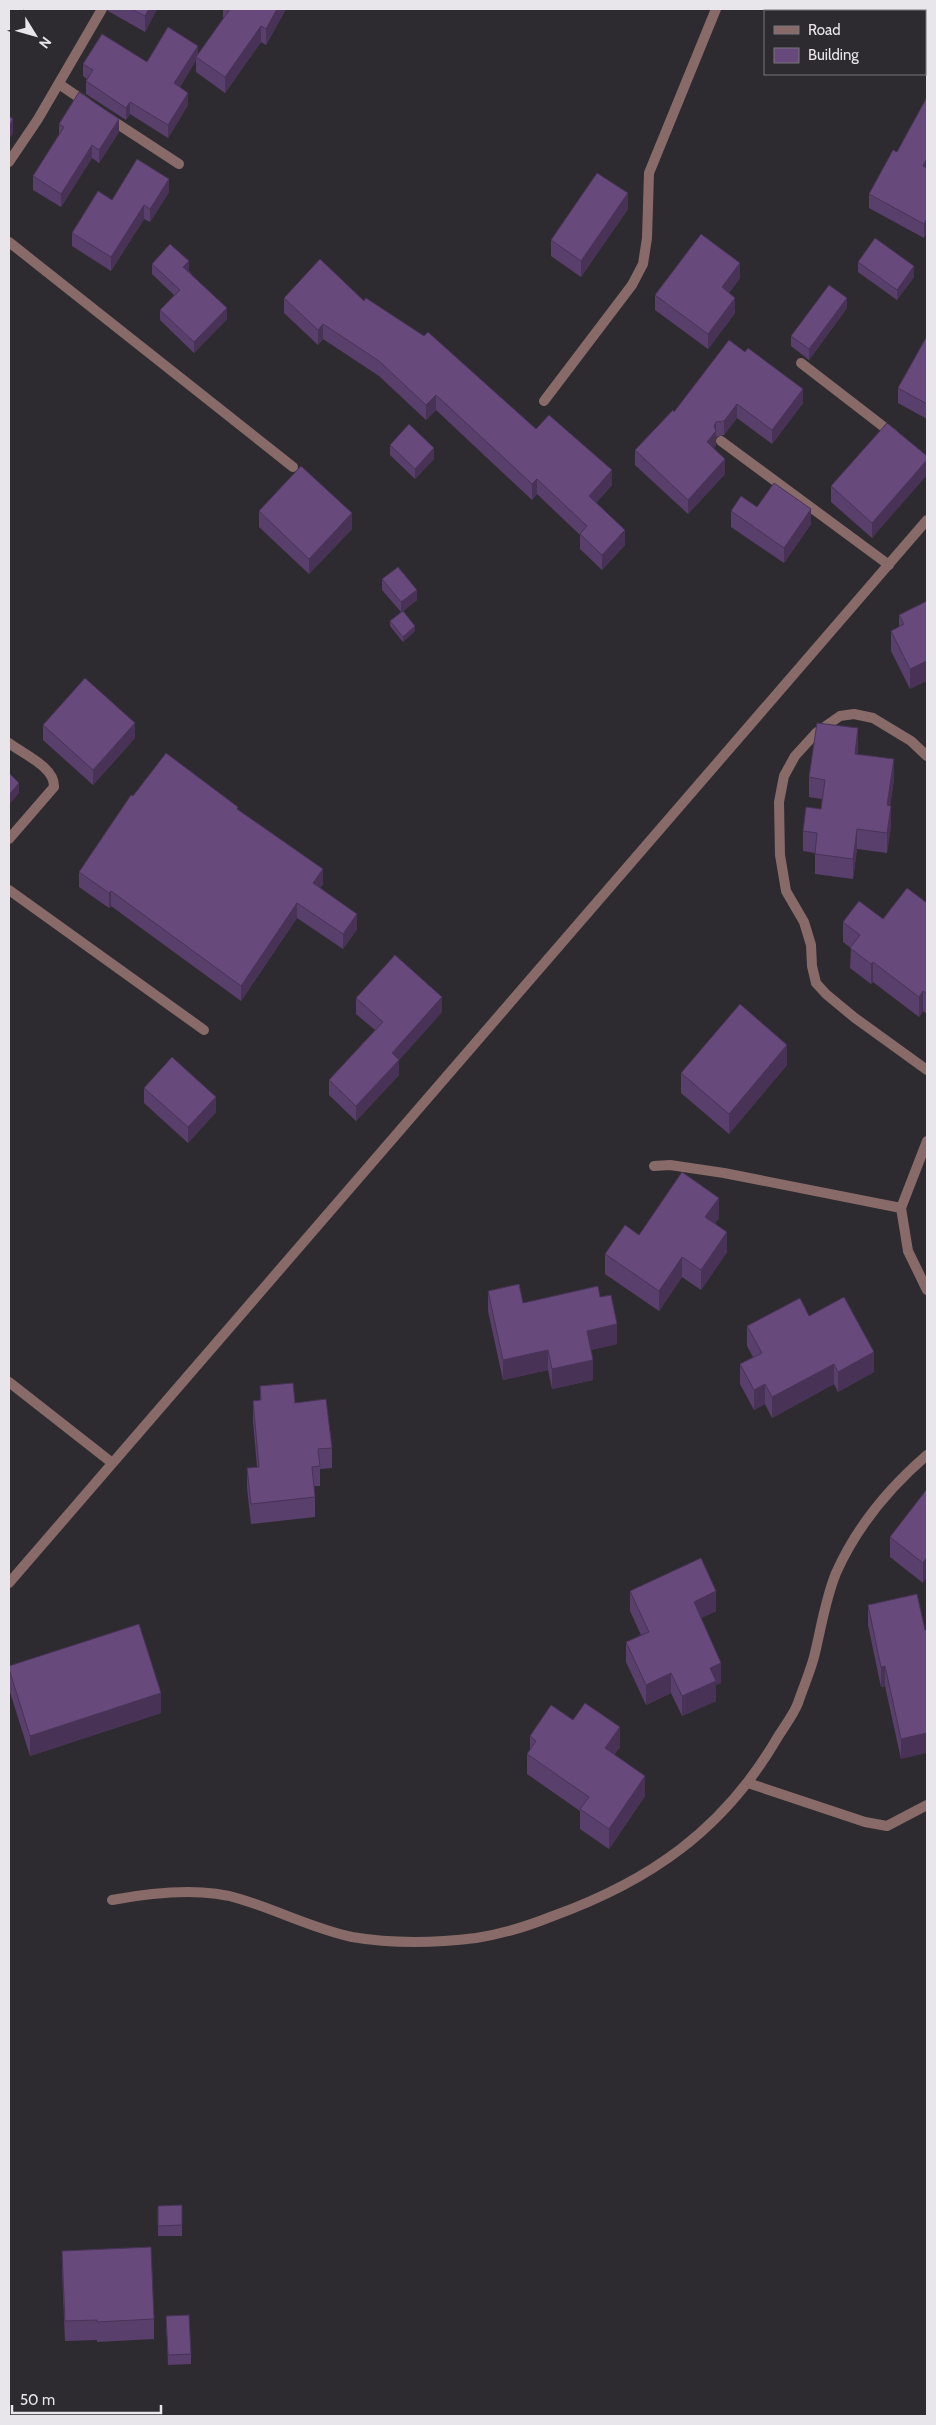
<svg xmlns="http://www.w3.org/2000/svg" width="936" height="2425" font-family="Cabin,sans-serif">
  <rect width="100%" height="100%" fill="#2e2b30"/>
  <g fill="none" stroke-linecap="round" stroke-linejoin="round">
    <!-- minor -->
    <g stroke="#886a68" stroke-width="10">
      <path d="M59 84 87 103"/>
      <path d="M107 117 179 164"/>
      <path d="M9 162 38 119 102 9"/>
      <path d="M9 242 293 467"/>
      <path d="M801 363 893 434"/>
      <path d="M544 401 632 285 643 264 647 238 649 173 716 9"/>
      <path d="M721 441 889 565"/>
      <path d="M9 743C23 754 55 767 54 787L9 839"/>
      <path d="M927 756 911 741 873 718 854 714 840 716 816 733 795 756 784 776 779 802 780 855 786 891 804 922 811 945 812 966 816 983 826 994 855 1018 927 1070"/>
      <path d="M9 890 204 1030"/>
      <path d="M927 1141 901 1208 908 1251 927 1290"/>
      <path d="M654 1166 670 1165 724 1173 901 1208"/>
      <path d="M9 1382 111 1462"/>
      <path d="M9 1583 927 520"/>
      <path d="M748 1783 865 1822 887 1826 927 1805"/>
      <path d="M112 1900C150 1893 202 1887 240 1899 277 1910 314 1929 352 1937 393 1944 435 1943 476 1938 503 1934 528 1926 553 1916 650 1881 723 1830 776 1740 783 1728 793 1716 798 1703 803 1688 810 1672 814 1657 821 1629 825 1600 836 1573 856 1528 890 1487 927 1455"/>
    </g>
  </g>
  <!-- wall -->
  <g fill="#593f6b">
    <path d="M108 9H157L145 32 108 11Z"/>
    <path d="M223 9H286L266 45 261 42 225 93 196 72V60L180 87 188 105 168 138 130 114 126 120 86 94V81L87 79 83 76V64L147 62 198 55 223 20Z"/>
    <path d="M927 97V232L924 238 869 208V194L897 152Z"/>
    <path d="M59 124 119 132 99 163 92 158 61 207 33 190V176L59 135Z"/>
    <path d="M169 192 150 222 144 219 111 271 72 246V233L112 200Z"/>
    <path d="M628 209 581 277 551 256V240Z"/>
    <path d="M858 262 914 277 897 300 858 272Z"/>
    <path d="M152 264 189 271 227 319 194 353 160 320V310L174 295 152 274Z"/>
    <path d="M740 278 729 293 735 313 708 349 655 310V295Z"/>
    <path d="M284 298 364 301 612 485 596 503 625 545 602 570 580 549V535L537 494 532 500 436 410 426 420 379 376 323 339 318 345 284 313Z"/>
    <path d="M847 308 809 360 791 346V336Z"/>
    <path d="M927 336V419L898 403V388Z"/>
    <path d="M729 340 803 403 772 444 737 418 724 435 716 437V445L714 448 725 474 688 514 635 465V450L674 412Z"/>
    <path d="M390 445 434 459 415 479 390 455Z"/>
    <path d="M927 456 872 538 831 502V486Z"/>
    <path d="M757 507 811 524 784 563 731 527V511Z"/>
    <path d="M259 511 352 529 309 574 259 527Z"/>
    <path d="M382 579 417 600 403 611 415 631 403 642 390 626V621L401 612 382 590Z"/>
    <path d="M927 601 910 689 891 651V631L899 627V615Z"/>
    <path d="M43 725 135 738 93 785 43 740Z"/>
    <path d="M858 748 857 755 894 779 890 806 891 826 887 853 857 849 853 879 815 874V853L803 851V831L821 809 822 799 809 797V777Z"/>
    <path d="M133 796 238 810 323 884 320 888 357 929 343 949 297 918 241 1001 111 906 109 908 79 887V872Z"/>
    <path d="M927 903V1014L923 1011 919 1017 873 982 871 984 850 968 851 948 843 942V922L883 919Z"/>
    <path d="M356 998 442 1012 399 1060V1075L356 1121 329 1095V1080L375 1030 356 1014Z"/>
    <path d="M787 1065 729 1134 681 1093V1073Z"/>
    <path d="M144 1088 216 1112 188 1143 144 1103Z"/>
    <path d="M719 1218 715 1223 727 1252 701 1290 682 1277 659 1311 605 1274V1254L639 1235Z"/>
    <path d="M488 1291 523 1303 600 1297 617 1344 591 1350 593 1380 552 1389 548 1370 503 1380 488 1311Z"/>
    <path d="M809 1316 874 1372 838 1392 834 1384 772 1418 765 1404 754 1410 740 1384V1364L753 1357 747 1346V1326Z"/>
    <path d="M260 1386 295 1403 332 1448V1468L320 1469V1486H314L315 1497V1517L251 1524 247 1488V1468L257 1467 253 1421V1401L260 1400Z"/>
    <path d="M927 1489 923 1583 890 1557V1537Z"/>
    <path d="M630 1591 716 1611 701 1618 721 1683 716 1685V1701L682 1716 671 1693 646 1705 626 1662V1642L641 1635 630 1611Z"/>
    <path d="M868 1605 925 1630 901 1759 885 1686 881 1687 868 1625Z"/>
    <path d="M9 1666 161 1713 30 1756 9 1689Z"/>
    <path d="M573 1720 620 1747 614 1755 645 1796 609 1849 580 1829V1811L527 1774V1754L530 1750V1736Z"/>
    <path d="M182 2205V2236H158V2206Z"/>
    <path d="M62 2251 154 2319V2339L97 2342V2340L65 2341 62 2271Z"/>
    <path d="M166 2316 191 2354V2364L168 2365Z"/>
  </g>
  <!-- shaded-wall -->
  <g fill="#483357">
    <path d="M149 9H157L145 32V16Z"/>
    <path d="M277 9H286L266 45V29Z"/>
    <path d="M906 9H916L915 11H904Z"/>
    <path d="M261 26V42L225 93V77Z"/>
    <path d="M198 46V58L196 57V60L174 96V83Z"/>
    <path d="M188 93V105L168 138V125Z"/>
    <path d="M130 102V114L126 120V108Z"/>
    <path d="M13 119V133L9 140V127Z"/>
    <path d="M119 119V132L99 163V150Z"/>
    <path d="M92 145V158L61 207V194Z"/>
    <path d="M927 158V172L923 166Z"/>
    <path d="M169 179V192L150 222V209Z"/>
    <path d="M628 193V209L581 277V261Z"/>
    <path d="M144 205V219L111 271V257Z"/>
    <path d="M927 218V232L924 238V224Z"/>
    <path d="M189 261V271L183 277V267Z"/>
    <path d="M740 263V278L722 303V287Z"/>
    <path d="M914 266V277L897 300V290Z"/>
    <path d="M735 298V313L708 349V334Z"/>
    <path d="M847 298V308L809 360V349Z"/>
    <path d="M227 308V319L194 353V342Z"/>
    <path d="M323 324V339L318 345V330Z"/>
    <path d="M803 389V403L772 444V430Z"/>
    <path d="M436 395V410L426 420V405Z"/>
    <path d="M737 404V418L724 435V421Z"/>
    <path d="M716 422V445L707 457V442Z"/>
    <path d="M434 448V459L415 479V469Z"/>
    <path d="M725 459V474L688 514V500Z"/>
    <path d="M927 460V475L872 538V523Z"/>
    <path d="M612 470V485L589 511V496Z"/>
    <path d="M537 479V494L532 500V484Z"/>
    <path d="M811 509V524L784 563V548Z"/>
    <path d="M352 513V529L309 574V559Z"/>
    <path d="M625 530V545L602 570V555Z"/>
    <path d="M417 590V600L401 613V602Z"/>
    <path d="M415 626V631L403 642V637Z"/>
    <path d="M927 661V681L910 689V669Z"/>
    <path d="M135 723V738L93 785V770Z"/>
    <path d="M858 728V748L855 774V754Z"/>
    <path d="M894 759V779L887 825V805Z"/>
    <path d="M19 783V793L9 805V795Z"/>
    <path d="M891 806V826L887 853V833Z"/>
    <path d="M857 829V849L853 879V859Z"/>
    <path d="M323 869V884L313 898V883Z"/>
    <path d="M111 891V906L109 908V893Z"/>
    <path d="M297 903V918L241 1001V986Z"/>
    <path d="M357 914V929L343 949V934Z"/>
    <path d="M873 962V982L871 984V964Z"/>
    <path d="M923 991V1011L919 1017V997Z"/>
    <path d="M442 997V1012L392 1068V1053Z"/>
    <path d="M787 1045V1065L729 1134V1114Z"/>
    <path d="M399 1060V1075L356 1121V1106Z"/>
    <path d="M216 1097V1112L188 1143V1127Z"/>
    <path d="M719 1198V1218L705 1237V1217Z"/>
    <path d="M727 1232V1252L701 1290V1270Z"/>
    <path d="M682 1257V1277L659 1311V1291Z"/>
    <path d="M617 1324V1344L587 1351V1331Z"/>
    <path d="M548 1350V1370L503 1380V1360Z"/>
    <path d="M874 1352V1372L838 1392V1372Z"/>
    <path d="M593 1360V1380L552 1389V1369Z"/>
    <path d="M834 1364V1384L772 1418V1397Z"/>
    <path d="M765 1384V1404L754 1410V1390Z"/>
    <path d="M927 1557V1577L923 1583V1563Z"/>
    <path d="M716 1591V1611L694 1622V1602Z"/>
    <path d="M721 1663V1683L716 1685V1701L682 1716V1696L710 1668Z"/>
    <path d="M885 1666V1686L881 1687V1667Z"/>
    <path d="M671 1673V1693L646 1705V1685Z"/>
    <path d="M161 1693V1713L30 1756V1736Z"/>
    <path d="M620 1727V1747L605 1768V1748Z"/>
    <path d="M927 1733V1753L901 1759V1739Z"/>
    <path d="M645 1776V1796L609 1849V1829Z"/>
  </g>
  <!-- building -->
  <g fill="#67497c" stroke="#483357">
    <path d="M131 9H149L145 16Z"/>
    <path d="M229 9H277L266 29 261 26 225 77 196 57 230 9Z"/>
    <path d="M844 9H906L904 11H847Z"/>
    <path d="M168 27 198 46 174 83 188 93 168 125 130 102 126 108 86 81 93 70 83 64 102 34 147 62Z"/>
    <path d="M79 92 119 119 99 150 92 145 61 194 33 176 64 127 59 124Z"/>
    <path d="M927 97V158L923 166 927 168V218L924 224 869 194 893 150 897 152Z"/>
    <path d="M9 116 13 119 9 127Z"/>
    <path d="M137 159 169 179 150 209 144 205 111 257 72 233 98 191 112 200Z"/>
    <path d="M597 173 628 193 581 261 551 240Z"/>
    <path d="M701 234 740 263 722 287 735 298 708 334 655 295Z"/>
    <path d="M875 238 914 266 897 290 858 262Z"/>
    <path d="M170 244 189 261 183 267 227 308 194 342 160 310 180 290 152 264Z"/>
    <path d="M320 259 364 301 366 298 424 336 428 332 536 429 549 415 612 470 589 496 625 530 602 555 580 534 587 526 537 479 532 484 436 395 426 405 379 361 323 324 318 330 284 298Z"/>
    <path d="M829 285 847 298 809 349 791 336Z"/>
    <path d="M927 336V404L898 388Z"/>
    <path d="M729 340 745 352 748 348 803 389 772 430 737 404 724 421 716 422 714 426 716 431 707 442 725 459 688 500 635 450 673 410 674 412Z"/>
    <path d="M887 423 927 456V460L872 523 831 486Z"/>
    <path d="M409 424 434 448 415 469 390 445Z"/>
    <path d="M301 466 352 513 309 559 259 511Z"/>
    <path d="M774 483 811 509 784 548 731 511 741 496 757 507Z"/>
    <path d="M398 567 417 590 401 602 382 579Z"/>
    <path d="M927 601V661L910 669 891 631 904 624 899 615Z"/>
    <path d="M403 611 415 626 403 637 390 621Z"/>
    <path d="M85 678 135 723 93 770 43 725Z"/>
    <path d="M817 723 858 728 855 754 894 759 887 805 891 806 887 833 857 829 853 859 815 854 817 833 803 831 806 807 821 809 825 780 809 777Z"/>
    <path d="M166 753 238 807 237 809 323 869 313 883 357 914 343 934 297 903 241 986 111 891 109 893 79 872 131 795 133 796Z"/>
    <path d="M9 773 19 783 9 795Z"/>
    <path d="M907 888 927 903V994L923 991 919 997 873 962 871 964 850 948 860 935 843 922 859 901 883 919Z"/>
    <path d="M395 955 442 997 392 1053 399 1060 356 1106 329 1080 383 1022 356 998Z"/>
    <path d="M740 1004 787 1045 729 1114 681 1073Z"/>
    <path d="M172 1057 216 1097 188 1127 144 1088Z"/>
    <path d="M682 1172 719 1198 705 1217 727 1232 701 1270 682 1257 659 1291 605 1254 625 1225 639 1235Z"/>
    <path d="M519 1284 523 1303 598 1286 600 1297 611 1295 617 1324 587 1331 593 1360 552 1369 548 1350 503 1360 488 1291Z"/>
    <path d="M844 1297 874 1352 838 1372 834 1364 772 1397 765 1384 754 1390 740 1364 762 1353 747 1326 800 1298 809 1316Z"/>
    <path d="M293 1383 295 1403 326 1399 332 1448 318 1449 320 1466 312 1467 315 1497 251 1504 247 1468 259 1467 253 1401 261 1400 260 1386Z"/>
    <path d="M927 1489V1557L923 1563 890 1537Z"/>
    <path d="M701 1558 716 1591 694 1602 721 1663 710 1668 716 1681 682 1696 671 1673 646 1685 626 1642 649 1632 630 1591Z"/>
    <path d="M917 1594 925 1630H927V1733L901 1739 885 1666 881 1667 868 1605Z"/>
    <path d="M139 1624 161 1693 30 1736 9 1669V1666Z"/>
    <path d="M585 1703 620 1727 605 1748 645 1776 609 1829 580 1809 589 1797 527 1754 536 1741 530 1736 551 1705 573 1720Z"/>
    <path d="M182 2205V2225L158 2226V2206Z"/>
    <path d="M151 2247 154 2319 97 2322V2320L65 2321 62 2251Z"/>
    <path d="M189 2315 191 2354 168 2355 166 2316Z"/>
  </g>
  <!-- border -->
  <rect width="936" height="2425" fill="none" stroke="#e8e6ea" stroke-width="20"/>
  <!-- legend -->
  <rect x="764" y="10" width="162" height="65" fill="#2e2b30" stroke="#78767a"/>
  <rect x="774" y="26" width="25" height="8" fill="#886a68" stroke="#78767a"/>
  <text x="808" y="35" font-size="15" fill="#e8e6ea">Road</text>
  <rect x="774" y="48" width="25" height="15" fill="#67497c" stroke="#78767a"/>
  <text x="808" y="60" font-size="15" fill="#e8e6ea">Building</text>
  <!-- north arrow -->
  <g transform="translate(35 35) rotate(127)" stroke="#2e2b30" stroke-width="4" paint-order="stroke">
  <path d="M0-4L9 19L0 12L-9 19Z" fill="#e8e6ea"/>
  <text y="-8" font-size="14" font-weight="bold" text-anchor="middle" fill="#e8e6ea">N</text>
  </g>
  <!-- scale -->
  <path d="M12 2405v8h149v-8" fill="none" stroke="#e8e6ea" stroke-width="2.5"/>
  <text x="20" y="2405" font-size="15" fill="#e8e6ea" stroke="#2e2b30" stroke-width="4" paint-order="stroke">50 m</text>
</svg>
